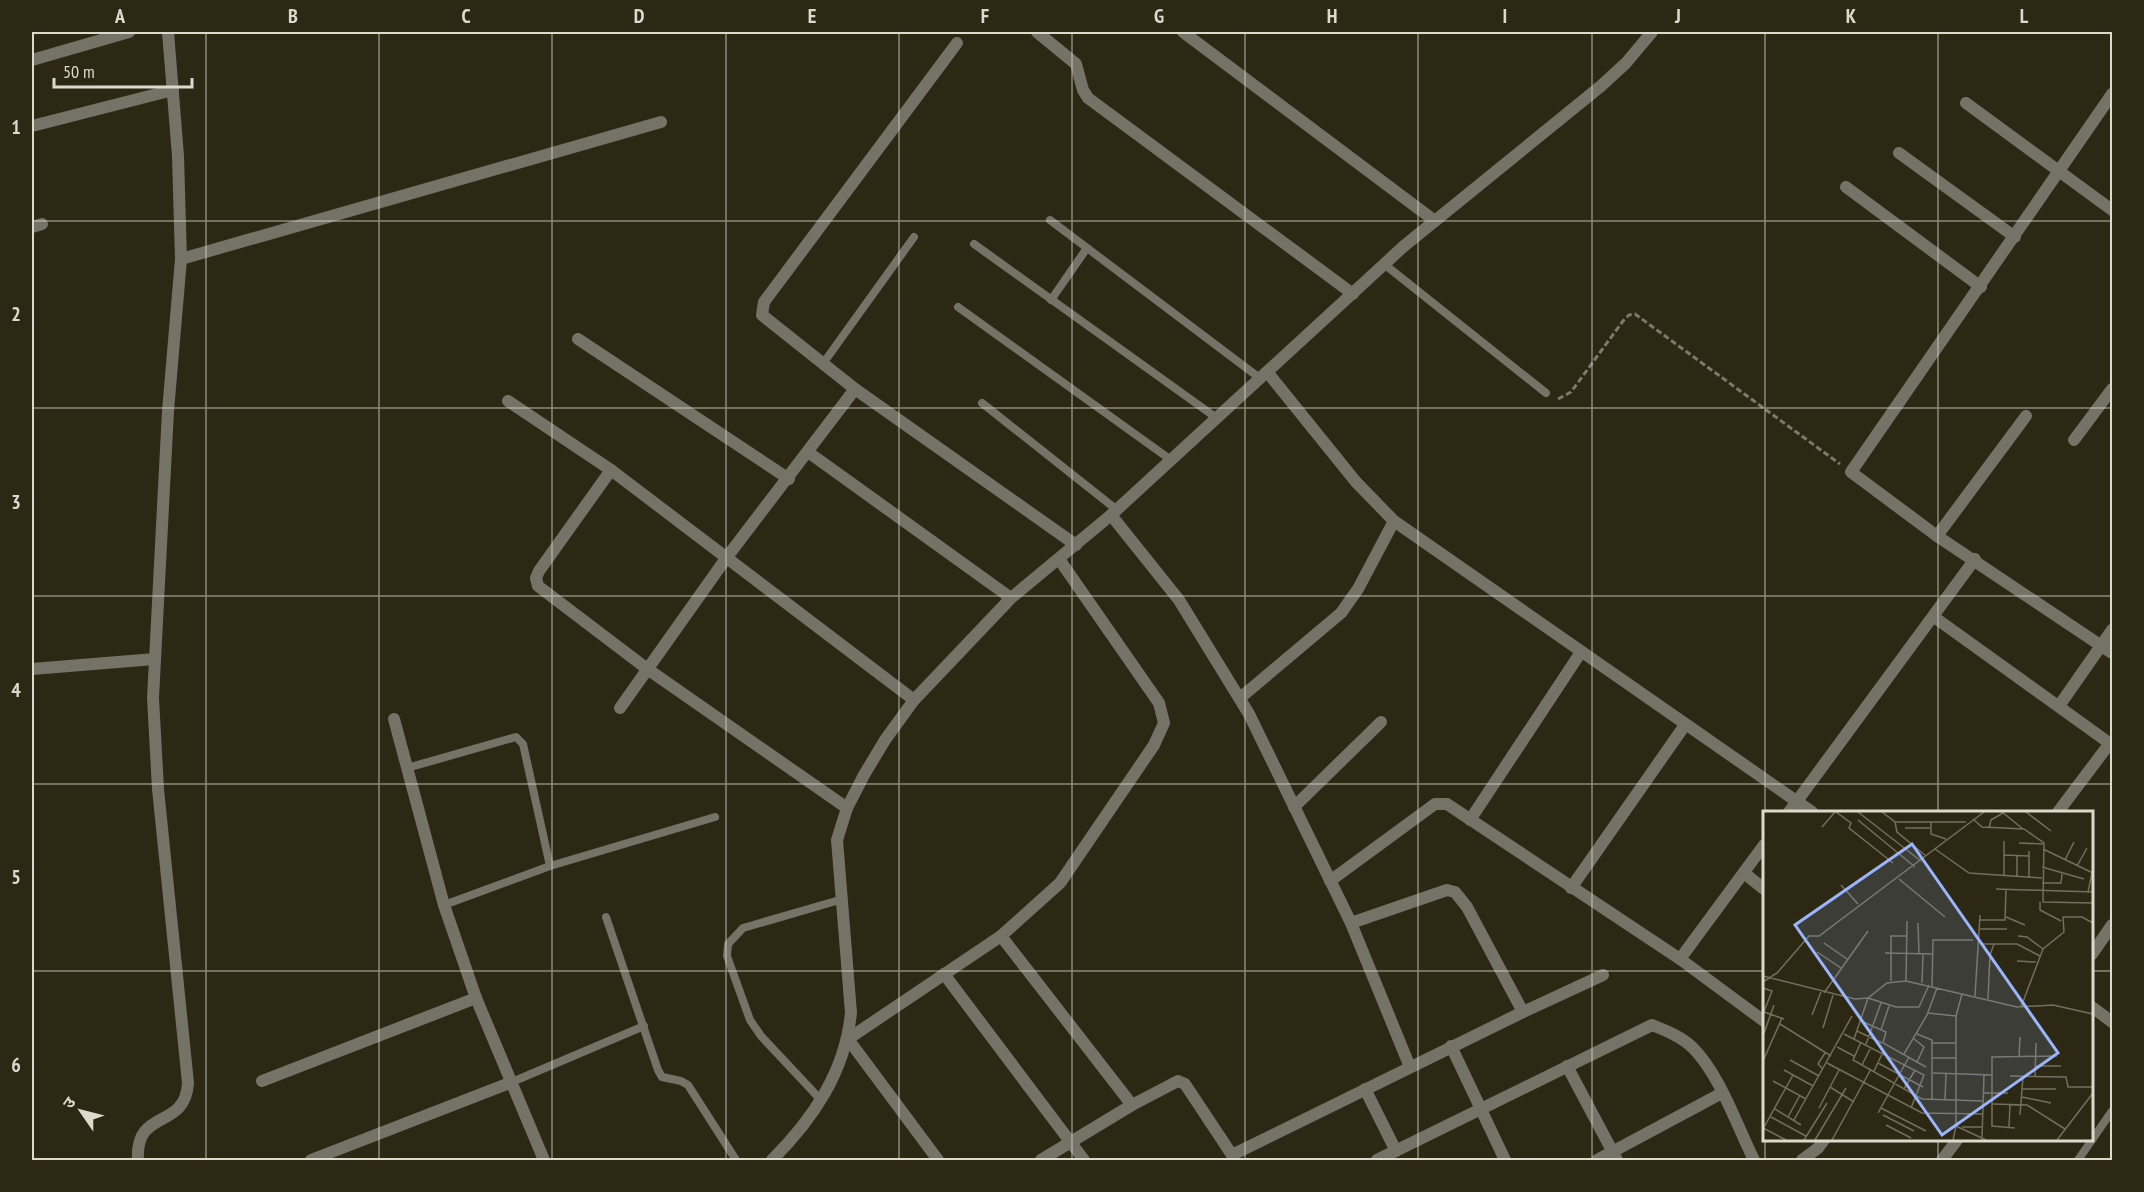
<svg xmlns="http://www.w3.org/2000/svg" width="2144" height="1192" font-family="'PT Sans Narrow','Noto Sans Devanagari',sans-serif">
  <rect width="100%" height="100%" fill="#2d2814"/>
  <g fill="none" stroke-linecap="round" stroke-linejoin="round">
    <!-- path -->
    <path stroke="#7e7a69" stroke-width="3" stroke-dasharray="6 3" stroke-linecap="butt" d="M1558 399 1571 392 1623 321 1629 315 1635 314 1840 464"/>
    <!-- service -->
    <g stroke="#757268" stroke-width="8">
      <path d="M1050 220 1261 379"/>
      <path d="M974 244 1218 419"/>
      <path d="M1384 264 1546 393"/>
      <path d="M1051 300 1087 248"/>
      <path d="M958 307 1171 460"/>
      <path d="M822 365 914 237"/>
      <path d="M982 403 1117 510"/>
      <path d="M407 768 516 737 523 744 550 866"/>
      <path d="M444 905 550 866 715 817"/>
      <path d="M606 917 658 1070 662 1077 681 1081 688 1085 736 1160"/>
      <path d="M512 1082 644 1026"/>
      <path d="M821 1100 761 1036 750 1020 727 956 728 944 743 928 843 899"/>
      <path d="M2078 1160 2112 1111"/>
    </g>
    <!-- minor -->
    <g stroke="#757268" stroke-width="12">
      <path d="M1037 32 1076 64 1083 90 1088 98 1353 294"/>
      <path d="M1183 32 1435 221"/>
      <path d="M957 43 764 302 762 315 855 389 1076 545"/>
      <path d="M32 60 129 32"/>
      <path d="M2112 94 1851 472 1937 536 2112 653"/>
      <path d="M1966 103 2112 210"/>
      <path d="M32 126 173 90"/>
      <path d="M1899 153 2015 237"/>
      <path d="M1846 187 1981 287"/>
      <path d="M32 227 42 224"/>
      <path d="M181 259 661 122"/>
      <path d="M578 339 789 479"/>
      <path d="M1268 373 1356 482 1394 521 1812 812"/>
      <path d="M508 401 611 470 914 700"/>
      <path d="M2074 440 2112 389"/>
      <path d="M808 452 1011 598"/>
      <path d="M611 470 539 571 536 578 538 586 646 668 847 808"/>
      <path d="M1111 515 1179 600 1249 714 1351 923 1410 1067"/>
      <path d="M1937 536 2026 416"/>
      <path d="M1934 617 2112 745"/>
      <path d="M32 669 155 659"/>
      <path d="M1240 698 1341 613 1358 589 1394 521"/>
      <path d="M2059 706 2112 630"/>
      <path d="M620 708 727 557 855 389"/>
      <path d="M394 719 444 905 476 998 544 1160"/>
      <path d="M1294 807 1381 722"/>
      <path d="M1789 812 1975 559"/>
      <path d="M2058 812 2110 743"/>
      <path d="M1470 820 1581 652"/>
      <path d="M1744 873 1764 889"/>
      <path d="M1330 881 1435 804H1447L1680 959 1764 1021"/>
      <path d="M1571 888 1685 725"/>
      <path d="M1351 923 1447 890 1455 892 1467 907 1523 1012"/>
      <path d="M1001 936 1132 1105"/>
      <path d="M2092 954 2112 925"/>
      <path d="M1680 959 1764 845"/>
      <path d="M944 974 1084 1160"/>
      <path d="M2092 1007 2112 1022"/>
      <path d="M1451 1046 1505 1160"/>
      <path d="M1567 1066 1617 1160"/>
      <path d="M262 1081 476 998"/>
      <path d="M1365 1089 1396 1151"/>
      <path d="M138 1160C135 1107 185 1131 188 1083L158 789 153 698 168 411 181 259 178 156 168 32"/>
      <path d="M311 1160 512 1082"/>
      <path d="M772 1160C813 1119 845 1072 851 1013L837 840 847 808 864 775 885 740 914 700 1011 598 1111 515 1404 246 1601 86 1626 63 1652 32"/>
      <path d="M938 1160 848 1039 1001 936 1060 883 1154 745 1164 723 1159 703 1059 559"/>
      <path d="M1041 1160 1132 1105 1178 1081 1185 1084 1232 1155 1523 1012 1603 975"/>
      <path d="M1377 1160 1652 1025C1667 1031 1682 1037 1693 1048 1720 1075 1737 1126 1754 1160"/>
      <path d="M1597 1160 1722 1093"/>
      <path d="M1802 1160 1818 1148 1824 1140"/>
      <path d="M1942 1160 1957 1140"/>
    </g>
  </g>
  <!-- grid -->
  <path fill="none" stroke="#dddacd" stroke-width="1.5" stroke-opacity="0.55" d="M206 32V1160M379 32V1160M552 32V1160M726 32V1160M899 32V1160M1072 32V1160M1245 32V1160M1418 32V1160M1592 32V1160M1765 32V812M1938 32V812M32 221H2112M32 408H2112M32 596H2112M32 784H2112M32 971H1764M2092 971H2112M1765 1140V1160M1938 1140V1160"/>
  <!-- overview -->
  <g transform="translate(1763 811)">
    <rect width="330" height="330" fill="#2d2814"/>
    <path fill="none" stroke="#736f5e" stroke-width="1.5" d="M73 1 88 12 86 17 130 52M95 1 158 50M119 1 132 11 134 21 163 45M239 1 260 18M263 1 288 20M210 8 219 16 261 18 281 32 280 91 330 92M95 9 152 56M132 11H203M168 11V23L183 28M59 16 72 1M142 17H167M226 17 228 9 240 2M256 32 280 33M172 38 206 62 279 67M280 38 330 62M241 44 266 45M302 49 311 31M314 55 324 37M279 56 321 68M241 65V30M254 66V45M266 66V40M136 68 182 106M279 72H298L299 63M78 74 95 93M233 78 330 81M325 81 329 62M277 91V99L298 110M243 106 262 114M217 109H242L243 79M155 112 156 143M217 118H244M255 125 264 126 280 138M61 132 84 148M217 133H254L277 145M54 141 78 157M122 142 169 143M254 150 273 151M0 165 92 188 105 187 124 172 143 170 254 196 290 194 330 203M128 170V125H144M143 170 144 110M0 171 14 162 46 125H56L221 1M159 172 160 143M169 175 170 129H210M0 177 9 180 0 203M61 182 105 120M212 185 217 104M225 188 227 144 231 133M258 196 280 138 301 121 300 106H319L330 112M1 201 21 208M165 202 193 205M49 204 58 181M98 210 123 221 120 232 163 256M17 213 68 245M60 217 70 184M118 219 126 195M94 220 119 232M81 223 161 264 148 297M154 223 169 229V288M0 225 11 194M91 228 105 187 133 196H156L166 174M151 228 161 236 154 251M98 231 90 249 159 288 220 290M169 232H193M103 233 118 192M74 236 91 245M141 243 164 204 174 177M256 246 257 226M169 247H193M27 249 56 265M0 250 19 207M64 252 159 302 220 303M115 252 160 276M99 254 108 236M272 255H298M60 258 55 253 62 242M21 259 50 275M111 260 120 241M170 262 229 264M247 265 303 266 305 276H330M272 266 273 232M10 270 43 288M67 276 91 291M141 278 152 259M259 278H293M220 282H245M259 286 288 292M182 288 183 263M230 293 264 294 302 318M56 297 76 259M118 297 163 320M12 298 38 314M115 302 146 246M120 304 151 320M257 304 260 266M8 306 43 325M25 306 37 284M31 309 89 205M123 314 148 327M193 315 223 329M199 316H219M246 316 247 293M0 317 23 329M252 317 229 315V246L294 245M0 318 30 264M219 327 221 264M41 329 64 292M52 329 83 277M69 329 108 258M190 329 193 315V205L199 183M294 329 330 282"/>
    <path fill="#9ab5fd" fill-opacity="0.15" stroke="#9ab5fd" stroke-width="3" d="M149 33 295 242 179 324 32 114Z"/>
    <rect width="330" height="330" fill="none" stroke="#dddacd" stroke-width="3"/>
  </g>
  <!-- border -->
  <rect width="2144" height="1192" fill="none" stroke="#2d2814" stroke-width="66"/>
  <!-- north arrow -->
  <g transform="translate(81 1111) rotate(305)" stroke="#2d2814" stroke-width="4.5" paint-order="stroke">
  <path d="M0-4.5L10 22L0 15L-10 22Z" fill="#dddacd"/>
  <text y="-9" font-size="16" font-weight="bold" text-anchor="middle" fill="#dddacd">उ</text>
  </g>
  <!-- scale -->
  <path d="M54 78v9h138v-9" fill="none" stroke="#dddacd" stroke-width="3"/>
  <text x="63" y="78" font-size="18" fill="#dddacd" stroke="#2d2814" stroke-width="4.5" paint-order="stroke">50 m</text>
  <rect x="33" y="33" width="2078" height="1126" fill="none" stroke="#dddacd" stroke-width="2"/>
  <g font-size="20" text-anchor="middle" font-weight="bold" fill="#dddacd">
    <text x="120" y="23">A</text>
    <text x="293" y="23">B</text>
    <text x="466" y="23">C</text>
    <text x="639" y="23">D</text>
    <text x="812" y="23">E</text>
    <text x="985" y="23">F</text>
    <text x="1159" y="23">G</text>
    <text x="1332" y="23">H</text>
    <text x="1505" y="23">I</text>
    <text x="1678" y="23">J</text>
    <text x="1851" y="23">K</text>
    <text x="2024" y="23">L</text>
    <text x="16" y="134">1</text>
    <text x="16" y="321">2</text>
    <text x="16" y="509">3</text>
    <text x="16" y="697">4</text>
    <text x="16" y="884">5</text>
    <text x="16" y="1072">6</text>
  </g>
</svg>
